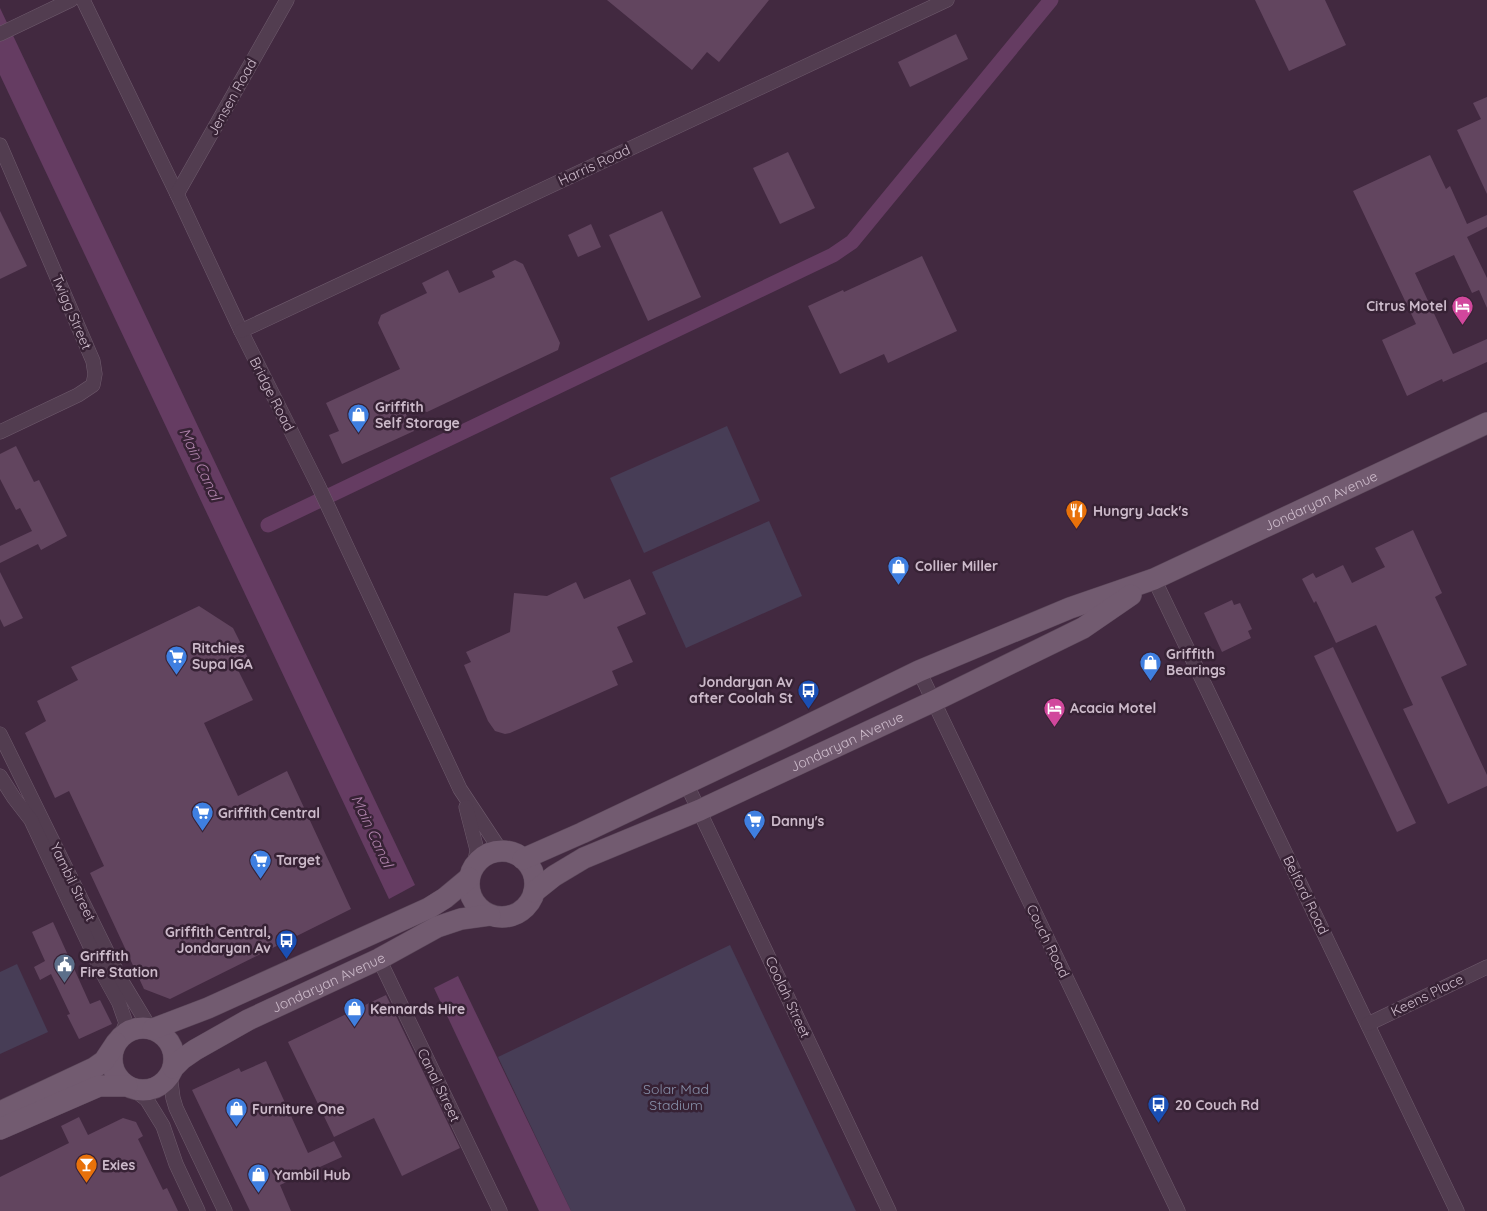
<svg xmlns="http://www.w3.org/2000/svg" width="1487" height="1211" font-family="Quicksand,sans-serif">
  <rect width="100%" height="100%" fill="#422940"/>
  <!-- green -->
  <g fill="#473d56">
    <path d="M727 426 760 501 644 553 610 478Z"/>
    <path d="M769 521 802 596 686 648 652 572Z"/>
    <path d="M730 945 856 1211H571L498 1057Z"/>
    <path d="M17 964 48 1032 0 1054V972Z"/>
  </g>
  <!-- water -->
  <g fill="#653c62">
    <path d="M0 8 415 885 389 899 0 75Z"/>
    <path d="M458 976 571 1211H539L434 988Z"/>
  </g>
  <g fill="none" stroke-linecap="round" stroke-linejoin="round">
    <!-- canal -->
    <path stroke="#653c62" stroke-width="15" d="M268 525 833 255 852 242 1051 0"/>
  </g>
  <!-- building -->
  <g fill="#62455f">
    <path d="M607 0H769L719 62 707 52 692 70Z"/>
    <path d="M1255 0H1325L1346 45 1289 71Z"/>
    <path d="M956 34 968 59 910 87 898 62Z"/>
    <path d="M1487 97V194L1457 130 1481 119 1473 103Z"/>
    <path d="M788 152 815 208 780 224 753 168Z"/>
    <path d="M1430 155 1446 189 1450 186 1467 224 1487 215V227L1467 237 1487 278V308L1479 290 1472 293 1454 255 1415 273 1453 354 1487 339V362L1443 382 1442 379 1407 396 1382 340 1416 324 1353 191Z"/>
    <path d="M0 211 27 266 0 279Z"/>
    <path d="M662 211 701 297 648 321 609 235Z"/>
    <path d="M591 224 601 247 578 257 568 235Z"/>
    <path d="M922 256 957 331 888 363 884 354 840 374 808 306 843 290 844 292Z"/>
    <path d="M515 260 523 264 560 343 558 350 427 412 401 404 414 431 342 464 329 435 339 431 326 403 400 369 378 323 381 315 427 293 422 283 448 270 459 293 495 277 492 271Z"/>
    <path d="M16 446 34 482 39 480 67 536 41 550 38 544 0 563V546L32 531 20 508 16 510 0 479V454Z"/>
    <path d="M1413 530 1442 593 1435 597 1467 665 1441 677 1487 775V786L1448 804 1403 709 1413 705 1376 625 1336 643 1316 601 1314 603 1302 579 1313 573 1316 578 1343 565 1352 583 1385 567 1375 548Z"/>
    <path d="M0 572 23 618 4 627 0 619Z"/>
    <path d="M630 579 646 614 617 627 633 662 612 671 618 685 510 733 505 734 495 731 488 721 464 665 471 662 466 652 510 632 514 593 547 596 576 582 584 599Z"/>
    <path d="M1232 600 1234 605 1240 603 1252 629 1248 631 1251 638 1222 652 1204 613Z"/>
    <path d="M199 606 233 628 248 658 235 664 253 700 204 723 238 796 287 771 351 909 170 999 144 989 90 873 104 866 69 791 55 798 25 733 46 721 37 701 78 680 71 667Z"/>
    <path d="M1333 647 1416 823 1397 832 1314 656Z"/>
    <path d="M53 922 90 1004 100 1000 112 1024 79 1039 67 1015 70 1014 51 974 40 980 34 967 45 961 32 932Z"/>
    <path d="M386 995 460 1148 402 1176 374 1118 334 1137 288 1042Z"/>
    <path d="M266 1061 308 1153 334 1141 342 1157 280 1185 291 1211H250L192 1090 239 1068 241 1072Z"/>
    <path d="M79 1117 88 1135 123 1118 136 1122 143 1136 138 1139 163 1190 167 1188 178 1211H0V1177L69 1143 61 1126Z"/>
  </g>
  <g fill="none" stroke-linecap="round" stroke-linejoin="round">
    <defs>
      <g id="minor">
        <path d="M83 0 177 194 241 331 318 485 460 789 501 851"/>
        <path d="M0 34 71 0"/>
        <path d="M0 145 93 361 95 374 93 385 78 395 0 432"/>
        <path d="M177 194 287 0"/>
        <path d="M241 331 947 0"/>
        <path d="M1154 579 1457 1211"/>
        <path d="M919 671 1178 1211"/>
        <path d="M0 734 121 980 150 1028"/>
        <path d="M0 776 14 798 31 820 103 974 119 1003 126 1023 120 1038"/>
        <path d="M686 783 889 1211"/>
        <path d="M466 807 477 850 474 867"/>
        <path d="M379 959 500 1211"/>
        <path d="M1368 1024 1487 967"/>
        <path d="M170 1075 173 1098 176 1108 225 1211"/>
        <path d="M132 1088 147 1100 163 1126 176 1164 198 1211"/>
      </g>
      <g id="primary">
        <circle cx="502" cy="884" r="33"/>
        <path id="s1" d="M523 859 582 833 782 738 919 671 1070 608 1154 579 1487 423"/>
        <path id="s2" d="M534 892 554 876 584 858 700 810 934 701 1083 628 1131 595"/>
        <circle cx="143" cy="1059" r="31"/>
        <path d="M153 1029 208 1008 429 908 445 898 469 878"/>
        <path id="s3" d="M173 1068 182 1059 195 1050 248 1020 379 959 437 927 461 919 490 915"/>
        <path d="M0 1112 94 1068 104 1061 116 1043"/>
        <path d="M0 1129 99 1086H127"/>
      </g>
    </defs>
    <!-- minor casing -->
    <use href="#minor" stroke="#6f5b6d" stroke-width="15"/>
    <!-- primary casing -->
    <use href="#primary" stroke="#5b4759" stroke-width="22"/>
    <!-- minor -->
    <use href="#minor" stroke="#523d50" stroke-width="14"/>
    <!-- primary -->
    <use href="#primary" stroke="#725b70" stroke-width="21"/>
  </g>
  <!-- icons -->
  <defs>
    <symbol id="hotel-pin" viewBox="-11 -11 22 30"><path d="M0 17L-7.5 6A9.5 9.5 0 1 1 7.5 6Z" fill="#d1479c" stroke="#372235"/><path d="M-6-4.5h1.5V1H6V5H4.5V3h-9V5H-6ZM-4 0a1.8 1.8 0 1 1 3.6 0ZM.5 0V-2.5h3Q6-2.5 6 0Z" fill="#fff"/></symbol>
    <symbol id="shop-pin" viewBox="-11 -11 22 30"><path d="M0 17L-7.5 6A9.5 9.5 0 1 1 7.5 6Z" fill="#3f7fe0" stroke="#372235"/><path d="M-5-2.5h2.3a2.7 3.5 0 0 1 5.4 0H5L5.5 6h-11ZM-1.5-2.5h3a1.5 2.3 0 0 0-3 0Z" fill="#fff"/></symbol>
    <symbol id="restaurant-pin" viewBox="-11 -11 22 30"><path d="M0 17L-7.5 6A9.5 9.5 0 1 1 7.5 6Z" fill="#e8710a" stroke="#372235"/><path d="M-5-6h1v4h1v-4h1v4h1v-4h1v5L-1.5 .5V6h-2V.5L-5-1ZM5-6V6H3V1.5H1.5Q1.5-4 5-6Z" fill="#fff"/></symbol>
    <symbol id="supermarket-pin" viewBox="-11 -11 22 30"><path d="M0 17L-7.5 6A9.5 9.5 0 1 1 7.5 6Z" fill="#3f7fe0" stroke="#372235"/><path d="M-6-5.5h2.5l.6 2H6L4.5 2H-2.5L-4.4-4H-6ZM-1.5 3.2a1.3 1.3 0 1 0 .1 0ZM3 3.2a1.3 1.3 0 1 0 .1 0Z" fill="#fff"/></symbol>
    <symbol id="bus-pin" viewBox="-11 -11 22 30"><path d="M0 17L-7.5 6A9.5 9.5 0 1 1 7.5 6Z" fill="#1a4fb4" stroke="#372235"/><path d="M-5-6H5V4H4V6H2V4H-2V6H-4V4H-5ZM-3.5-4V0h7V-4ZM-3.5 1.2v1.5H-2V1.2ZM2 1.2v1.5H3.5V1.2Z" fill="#fff"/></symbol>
    <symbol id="civic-pin" viewBox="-11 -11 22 30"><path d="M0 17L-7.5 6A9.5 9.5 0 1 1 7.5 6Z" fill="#5c6f8a" stroke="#372235"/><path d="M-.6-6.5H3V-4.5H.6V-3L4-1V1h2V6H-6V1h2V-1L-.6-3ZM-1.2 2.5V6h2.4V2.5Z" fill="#fff"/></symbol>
    <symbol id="bar-pin" viewBox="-11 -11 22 30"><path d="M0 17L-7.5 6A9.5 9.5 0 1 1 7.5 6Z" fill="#e8710a" stroke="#372235"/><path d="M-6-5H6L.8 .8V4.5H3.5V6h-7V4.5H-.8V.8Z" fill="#fff"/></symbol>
  </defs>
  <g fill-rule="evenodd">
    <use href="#hotel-pin" x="1450" y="294" width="25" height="34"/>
    <use href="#shop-pin" x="346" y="402" width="25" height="34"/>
    <use href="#restaurant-pin" x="1064" y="498" width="25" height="34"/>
    <use href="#shop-pin" x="886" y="554" width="25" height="34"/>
    <use href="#supermarket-pin" x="164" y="644" width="25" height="34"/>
    <use href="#shop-pin" x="1138" y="650" width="25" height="34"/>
    <use href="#bus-pin" x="796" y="678" width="25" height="34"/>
    <use href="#hotel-pin" x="1042" y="696" width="25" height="34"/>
    <use href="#supermarket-pin" x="190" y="800" width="25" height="34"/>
    <use href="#supermarket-pin" x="742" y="808" width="25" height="34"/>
    <use href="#supermarket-pin" x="248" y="848" width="25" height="34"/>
    <use href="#bus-pin" x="274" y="928" width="25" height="34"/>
    <use href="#civic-pin" x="52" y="952" width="25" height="34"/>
    <use href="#shop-pin" x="342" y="996" width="25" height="34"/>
    <use href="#bus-pin" x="1146" y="1092" width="25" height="34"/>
    <use href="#shop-pin" x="224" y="1096" width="25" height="34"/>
    <use href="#bar-pin" x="74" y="1152" width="25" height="34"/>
    <use href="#shop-pin" x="246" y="1162" width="25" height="34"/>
  </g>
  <g text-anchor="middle" stroke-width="5" stroke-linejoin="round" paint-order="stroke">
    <!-- street labels -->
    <g font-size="14" fill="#ccbaca" stroke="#372235">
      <text transform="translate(232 97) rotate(-61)" y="5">Jensen Road</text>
      <text transform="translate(594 165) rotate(-25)" y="5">Harris Road</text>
      <text transform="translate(72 312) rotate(67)" y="5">Twigg Street</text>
      <text transform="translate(272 394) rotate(63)" y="5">Bridge Road</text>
      <text dy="5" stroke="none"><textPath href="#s1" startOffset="875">Jondaryan Avenue</textPath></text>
      <text dy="5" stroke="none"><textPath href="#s2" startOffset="348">Jondaryan Avenue</textPath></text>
      <text transform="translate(73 882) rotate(64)" y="5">Yambil Street</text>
      <text transform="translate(1306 895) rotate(64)" y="5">Belford Road</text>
      <text transform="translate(1048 941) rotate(64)" y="5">Couch Road</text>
      <text dy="5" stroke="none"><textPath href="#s3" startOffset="178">Jondaryan Avenue</textPath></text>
      <text transform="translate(1427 995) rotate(-26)" y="5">Keens Place</text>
      <text transform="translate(788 997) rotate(65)" y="5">Coolah Street</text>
      <text transform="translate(439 1085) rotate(64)" y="5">Canal Street</text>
    </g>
    <!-- poi labels -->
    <g font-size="14" font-weight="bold" fill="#ccbaca" stroke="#372235" text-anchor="start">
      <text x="1447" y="311" text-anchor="end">Citrus Motel</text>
      <text x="375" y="412">Griffith<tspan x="375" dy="16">Self Storage</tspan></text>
      <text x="1093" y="516">Hungry Jack's</text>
      <text x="915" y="571">Collier Miller</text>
      <text x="192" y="653">Ritchies<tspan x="192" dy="16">Supa IGA</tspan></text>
      <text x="1166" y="659">Griffith<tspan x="1166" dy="16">Bearings</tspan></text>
      <text x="793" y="687" text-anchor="end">Jondaryan Av<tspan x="793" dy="16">after Coolah St</tspan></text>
      <text x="1070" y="713">Acacia Motel</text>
      <text x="218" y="818">Griffith Central</text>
      <text x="771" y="826">Danny's</text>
      <text x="276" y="865">Target</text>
      <text x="271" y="937" text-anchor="end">Griffith Central,<tspan x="271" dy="16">Jondaryan Av</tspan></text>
      <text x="80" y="961">Griffith<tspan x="80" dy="16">Fire Station</tspan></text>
      <text x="370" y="1014">Kennards Hire</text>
      <text x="1175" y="1110">20 Couch Rd</text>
      <text x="252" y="1114">Furniture One</text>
      <text x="102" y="1170">Exies</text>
      <text x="274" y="1180">Yambil Hub</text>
    </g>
    <!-- park labels -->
    <g font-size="14" fill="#8891aa" stroke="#372235">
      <text x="676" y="1094">Solar Mad<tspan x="676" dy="16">Stadium</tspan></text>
    </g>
    <!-- water labels -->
    <g font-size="15" font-style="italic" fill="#b184ad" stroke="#372235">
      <text transform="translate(200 464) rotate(65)" y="5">Main Canal</text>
      <text transform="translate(372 831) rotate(65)" y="5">Main Canal</text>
    </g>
  </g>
</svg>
